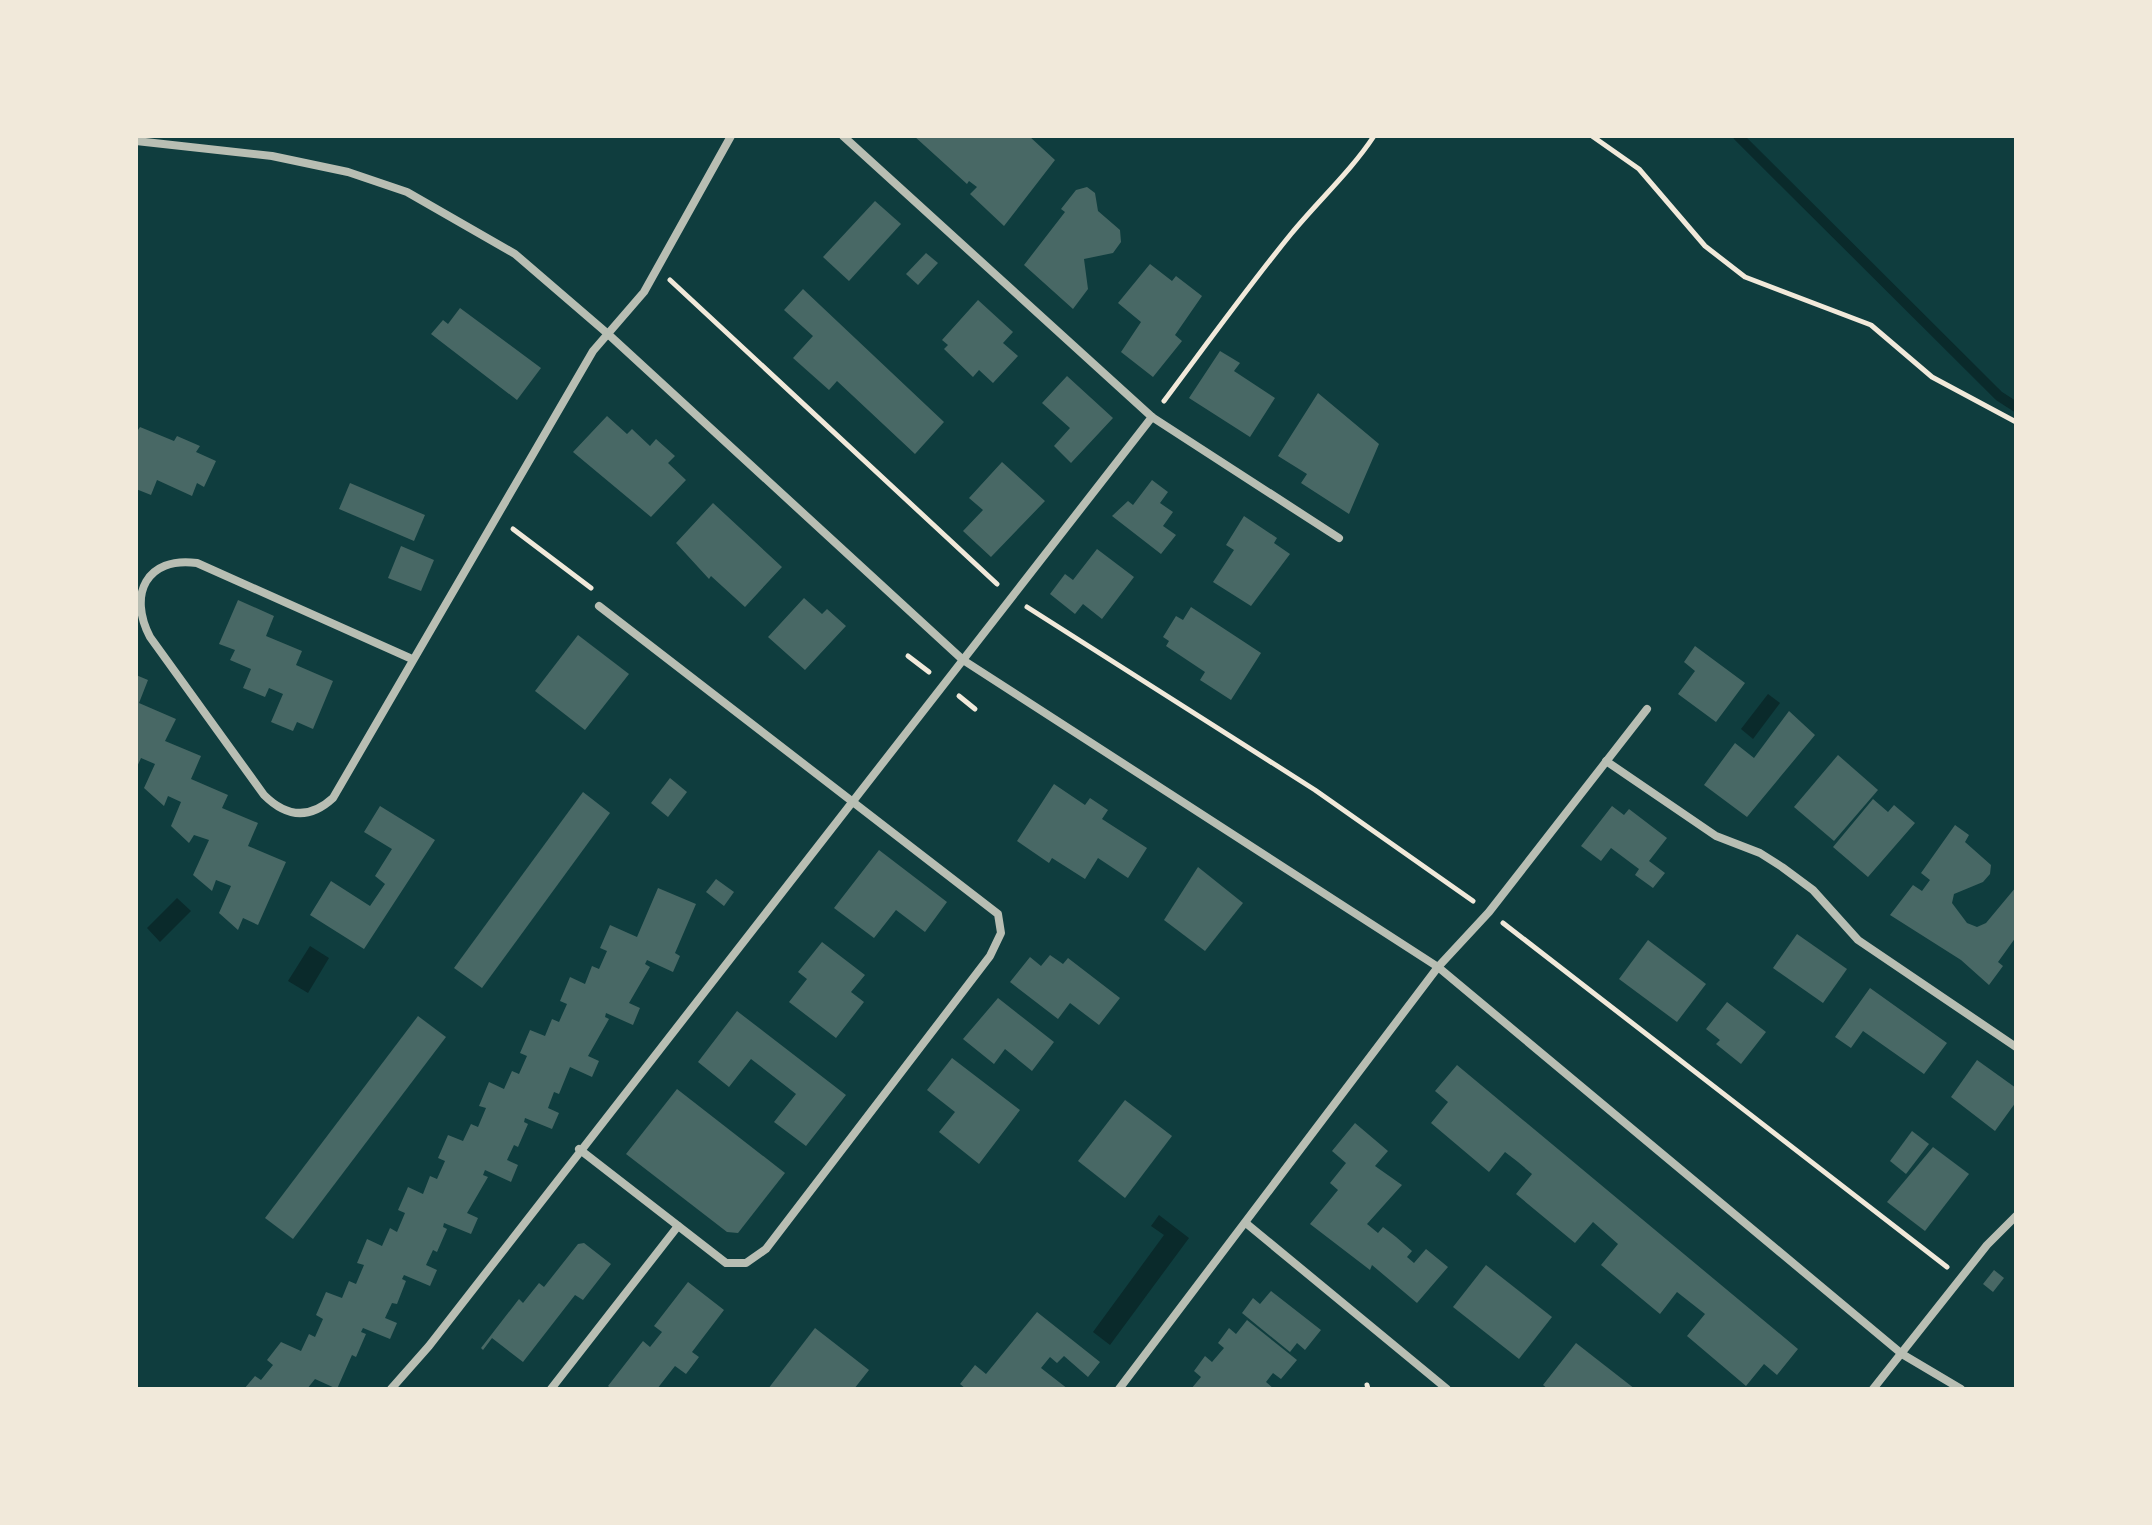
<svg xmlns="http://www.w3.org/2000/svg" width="2152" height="1525" font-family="'Space Grotesk',sans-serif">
  <rect width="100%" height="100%" fill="#0f3d3e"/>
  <!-- water -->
  <g fill="#0a2a2b">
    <path d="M1768 694 1780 703 1753 739 1741 729Z"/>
    <path d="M177 898 191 911 160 942 147 928Z"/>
    <path d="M310 946 329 958 308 993 288 981Z"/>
    <path d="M1159 1215 1189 1238 1110 1345 1093 1332 1164 1235 1151 1226Z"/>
  </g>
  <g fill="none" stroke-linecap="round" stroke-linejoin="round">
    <!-- stream -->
    <path stroke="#0a2a2b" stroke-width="10" d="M1738 136 1999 396 2016 407"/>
  </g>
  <!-- building -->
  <g fill="#486865">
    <path d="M914 136H1029L1055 160 1004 226 970 194 977 187 969 181 967 184Z"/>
    <path d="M1087 187 1095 193 1098 211 1120 230 1121 242 1113 253 1084 259 1088 289 1073 309 1024 265 1065 212 1061 209 1076 190Z"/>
    <path d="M875 201 901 224 849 281 823 257Z"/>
    <path d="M926 253 938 263 918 285 906 274Z"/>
    <path d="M1150 264 1172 281 1176 276 1202 296 1175 335 1182 341 1153 377 1121 352 1141 322 1118 303Z"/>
    <path d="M803 289 944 422 915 454 837 381 829 390 793 358 813 336 784 310Z"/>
    <path d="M978 300 1013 332 1003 343 1018 356 993 383 979 370 973 377 944 349 948 345 942 340Z"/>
    <path d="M460 308 541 368 517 400 431 334 443 320 448 324Z"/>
    <path d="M1220 351 1240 363 1234 371 1275 398 1250 437 1189 398Z"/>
    <path d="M1067 376 1113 418 1071 463 1054 446 1070 428 1042 403Z"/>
    <path d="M1318 393 1379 444 1349 514 1301 483 1307 474 1278 456Z"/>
    <path d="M607 416 627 434 632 429 650 446 656 439 675 456 668 463 686 480 651 517 573 452Z"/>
    <path d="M140 427 174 441 177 436 200 446 196 452 216 461 204 487 197 483 192 496 157 480 151 495 136 489V433Z"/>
    <path d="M1002 462 1045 501 991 557 963 531 983 510 969 498Z"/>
    <path d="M1152 480 1168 492 1160 503 1173 512 1163 526 1176 535 1161 554 1112 516 1128 501 1133 505Z"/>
    <path d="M350 483 425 515 414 541 339 509Z"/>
    <path d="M713 503 782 567 745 607 711 576 709 579 676 543Z"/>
    <path d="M1244 516 1277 538 1274 543 1290 554 1251 606 1213 582 1234 550 1226 545Z"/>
    <path d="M401 546 434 560 421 591 388 578Z"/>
    <path d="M1097 549 1134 577 1102 619 1083 604 1075 614 1050 594 1065 574 1073 580Z"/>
    <path d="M804 598 822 614 827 609 846 626 805 670 768 637Z"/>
    <path d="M238 600 274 616 266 636 302 651 296 665 333 681 313 729 297 722 293 731 271 722 283 694 269 688 265 697 243 688 251 669 230 660 235 650 219 644Z"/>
    <path d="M1191 607 1261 653 1231 700 1200 680 1205 672 1166 646 1169 641 1163 637 1176 616 1183 620Z"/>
    <path d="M578 635 629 674 585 730 535 691Z"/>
    <path d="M1695 646 1745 683 1716 722 1678 694 1695 671 1684 662Z"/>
    <path d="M136 675 148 680 139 703 176 719 165 741 201 756 191 779 228 795 222 808 258 823 248 846 286 862 258 925 243 918 238 930 219 913 231 886 216 880 212 891 193 875 209 840 194 835 189 843 171 826 181 802 168 796 164 806 144 788 155 764 141 758 136 769Z"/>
    <path d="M1789 711 1815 735 1747 817 1704 785 1735 743 1754 758Z"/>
    <path d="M1838 755 1878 790 1834 841 1794 807Z"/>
    <path d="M670 778 687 792 668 817 651 803Z"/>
    <path d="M1054 784 1085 805 1090 798 1108 810 1102 819 1147 848 1128 878 1098 858 1085 879 1052 858 1049 863 1017 841Z"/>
    <path d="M583 792 610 813 482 988 454 968Z"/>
    <path d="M1873 799 1888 812 1894 805 1915 823 1868 877 1833 847Z"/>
    <path d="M380 806 435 840 364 949 310 915 331 881 370 906 385 884 375 876 392 849 364 832Z"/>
    <path d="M1612 806 1624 815 1629 809 1667 838 1649 861 1665 873 1653 888 1635 875 1639 869 1611 848 1601 861 1581 846Z"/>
    <path d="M1955 825 1969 835 1965 842 1991 865 1990 874 1983 882 1954 894 1952 903 1967 923 1977 927 1986 923 2016 887V937L1998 962 2003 966 1989 985 1961 960 1890 915 1913 885 1922 891 1930 880 1921 873Z"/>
    <path d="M879 850 947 902 925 932 896 910 874 938 834 908Z"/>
    <path d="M1198 867 1243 903 1205 951 1164 920Z"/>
    <path d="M716 879 734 892 724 906 706 892Z"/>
    <path d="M658 888 696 904 675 953 680 956 673 972 647 960 645 964 650 967 629 1003 640 1008 633 1025 606 1013 605 1017 609 1019 588 1056 599 1061 592 1077 570 1067 559 1094 554 1092 548 1108 559 1113 552 1129 525 1118 524 1122 528 1124 518 1147 514 1145 507 1160 518 1165 511 1182 485 1170 483 1175 488 1177 467 1213 478 1218 471 1234 444 1223 443 1227 447 1229 437 1252 433 1250 426 1265 437 1270 430 1286 404 1275 402 1279 406 1281 397 1304 392 1303 385 1318 397 1323 390 1339 363 1328 361 1332 366 1334 356 1357 352 1355 337 1389 315 1379 307 1389H244L255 1376 261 1380 273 1365 267 1360 281 1342 301 1351 309 1334 315 1337 323 1319 316 1315 326 1292 342 1298 349 1281 356 1284 364 1265 357 1263 367 1239 382 1246 390 1228 397 1232 405 1213 398 1210 408 1187 423 1194 430 1176 437 1179 445 1161 438 1158 448 1135 463 1141 471 1124 478 1127 486 1108 479 1106 489 1082 504 1089 512 1071 519 1074 527 1056 520 1053 530 1030 545 1036 552 1019 559 1022 567 1004 560 1001 570 977 585 984 592 966 599 969 607 951 600 948 610 925 637 937Z"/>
    <path d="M1797 934 1847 969 1823 1003 1773 968Z"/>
    <path d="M1648 940 1706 984 1677 1022 1619 979Z"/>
    <path d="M822 942 865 975 851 992 864 1002 836 1038 789 1002 807 979 798 972Z"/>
    <path d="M1050 955 1063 964 1068 958 1120 998 1099 1025 1070 1003 1058 1019 1010 982 1030 957 1041 966Z"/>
    <path d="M1870 988 1947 1043 1924 1074 1863 1031 1851 1048 1835 1037Z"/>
    <path d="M998 998 1054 1042 1032 1071 1005 1049 994 1064 963 1039Z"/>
    <path d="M1727 1002 1766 1032 1741 1064 1716 1044 1720 1040 1706 1029Z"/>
    <path d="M737 1011 846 1095 806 1146 774 1122 796 1094 751 1059 729 1087 698 1062Z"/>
    <path d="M418 1016 446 1037 293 1239 265 1218Z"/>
    <path d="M952 1058 1020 1110 979 1164 939 1132 955 1112 927 1090Z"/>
    <path d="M1977 1060 2016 1088V1102L1995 1131 1951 1097Z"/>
    <path d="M1457 1065 1798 1349 1777 1375 1764 1364 1746 1386 1687 1336 1705 1314 1677 1292 1660 1314 1601 1265 1618 1244 1593 1222 1575 1243 1516 1194 1532 1174 1518 1162 1505 1152 1489 1172 1431 1123 1448 1102 1435 1091Z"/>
    <path d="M677 1089 785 1173 738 1233 727 1232 626 1154Z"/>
    <path d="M1125 1100 1172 1136 1125 1198 1078 1161Z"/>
    <path d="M1355 1123 1388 1151 1375 1166 1402 1185 1367 1224 1378 1233 1383 1227 1396 1237 1412 1251 1407 1257 1414 1263 1426 1249 1448 1267 1417 1303 1372 1265 1370 1270 1310 1224 1338 1190 1330 1183 1346 1163 1332 1151Z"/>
    <path d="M1912 1131 1929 1144 1906 1174 1890 1161Z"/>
    <path d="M1933 1147 1969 1174 1925 1231 1887 1202Z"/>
    <path d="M584 1243 611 1264 583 1300 575 1295 523 1362 492 1338 483 1350 481 1348 519 1299 523 1303 539 1283 544 1287 578 1244Z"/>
    <path d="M1486 1265 1552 1317 1519 1359 1453 1307Z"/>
    <path d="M1994 1270 2004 1278 1993 1292 1983 1284Z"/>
    <path d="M688 1282 724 1310 692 1352 699 1357 686 1374 675 1366 657 1389H612L608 1386 643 1341 650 1347 662 1332 654 1326Z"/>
    <path d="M1271 1291 1321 1330 1305 1350 1297 1343 1290 1352 1242 1313 1253 1298 1260 1304Z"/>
    <path d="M1037 1312 1100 1362 1088 1377 1064 1356 1057 1363 1050 1357 1041 1368 1068 1389H966L960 1384 975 1365 986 1374Z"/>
    <path d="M1247 1320 1297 1360 1281 1379 1273 1373 1266 1382 1274 1389H1191L1201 1377 1194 1371 1205 1356 1212 1362 1224 1348 1218 1343 1229 1328 1236 1334Z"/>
    <path d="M815 1328 869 1370 854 1389H768Z"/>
    <path d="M1576 1343 1635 1389H1548L1543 1385Z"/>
  </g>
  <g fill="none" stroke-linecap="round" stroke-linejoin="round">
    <!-- path -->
    <g stroke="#f1e9da" stroke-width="5">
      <path d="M1592 136 1639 169 1705 246 1745 277 1871 325 1932 377 2016 422"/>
      <path d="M670 280 997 584"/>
      <path d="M1164 401C1206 345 1247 288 1291 234 1318 201 1351 171 1374 136"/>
      <path d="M513 529 591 588"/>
      <path d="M1027 607 1315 790 1473 901"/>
      <path d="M908 656 929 672"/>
      <path d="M959 696 975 709"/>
      <path d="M1503 923 1947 1267"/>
      <path d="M1367 1385 1368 1389"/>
    </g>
    <!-- minor -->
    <g stroke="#b8beb3" stroke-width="8">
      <path d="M843 136 1152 417 1339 538"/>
      <path d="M136 141 272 156 348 172 407 192 515 254 608 334 963 660 1438 967 1902 1354 1961 1389"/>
      <path d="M412 659 197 563C146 556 128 595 150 637L264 795C286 817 309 820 333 798L593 351 644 292 731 136"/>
      <path d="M1606 761 1716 836 1760 853 1782 867 1813 890 1858 940 2016 1047"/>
      <path d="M579 1149 726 1263H746L766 1249 990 956 1001 933 998 914 599 606"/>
      <path d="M1247 1224 1447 1389"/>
      <path d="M391 1389 429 1346 1152 417"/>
      <path d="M551 1389 678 1226"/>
      <path d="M1119 1389 1438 967 1489 912 1647 709"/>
      <path d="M1873 1389 1987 1245 2016 1216"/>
    </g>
  </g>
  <!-- border -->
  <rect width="2152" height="1525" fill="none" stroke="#f1e9da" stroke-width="276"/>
</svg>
